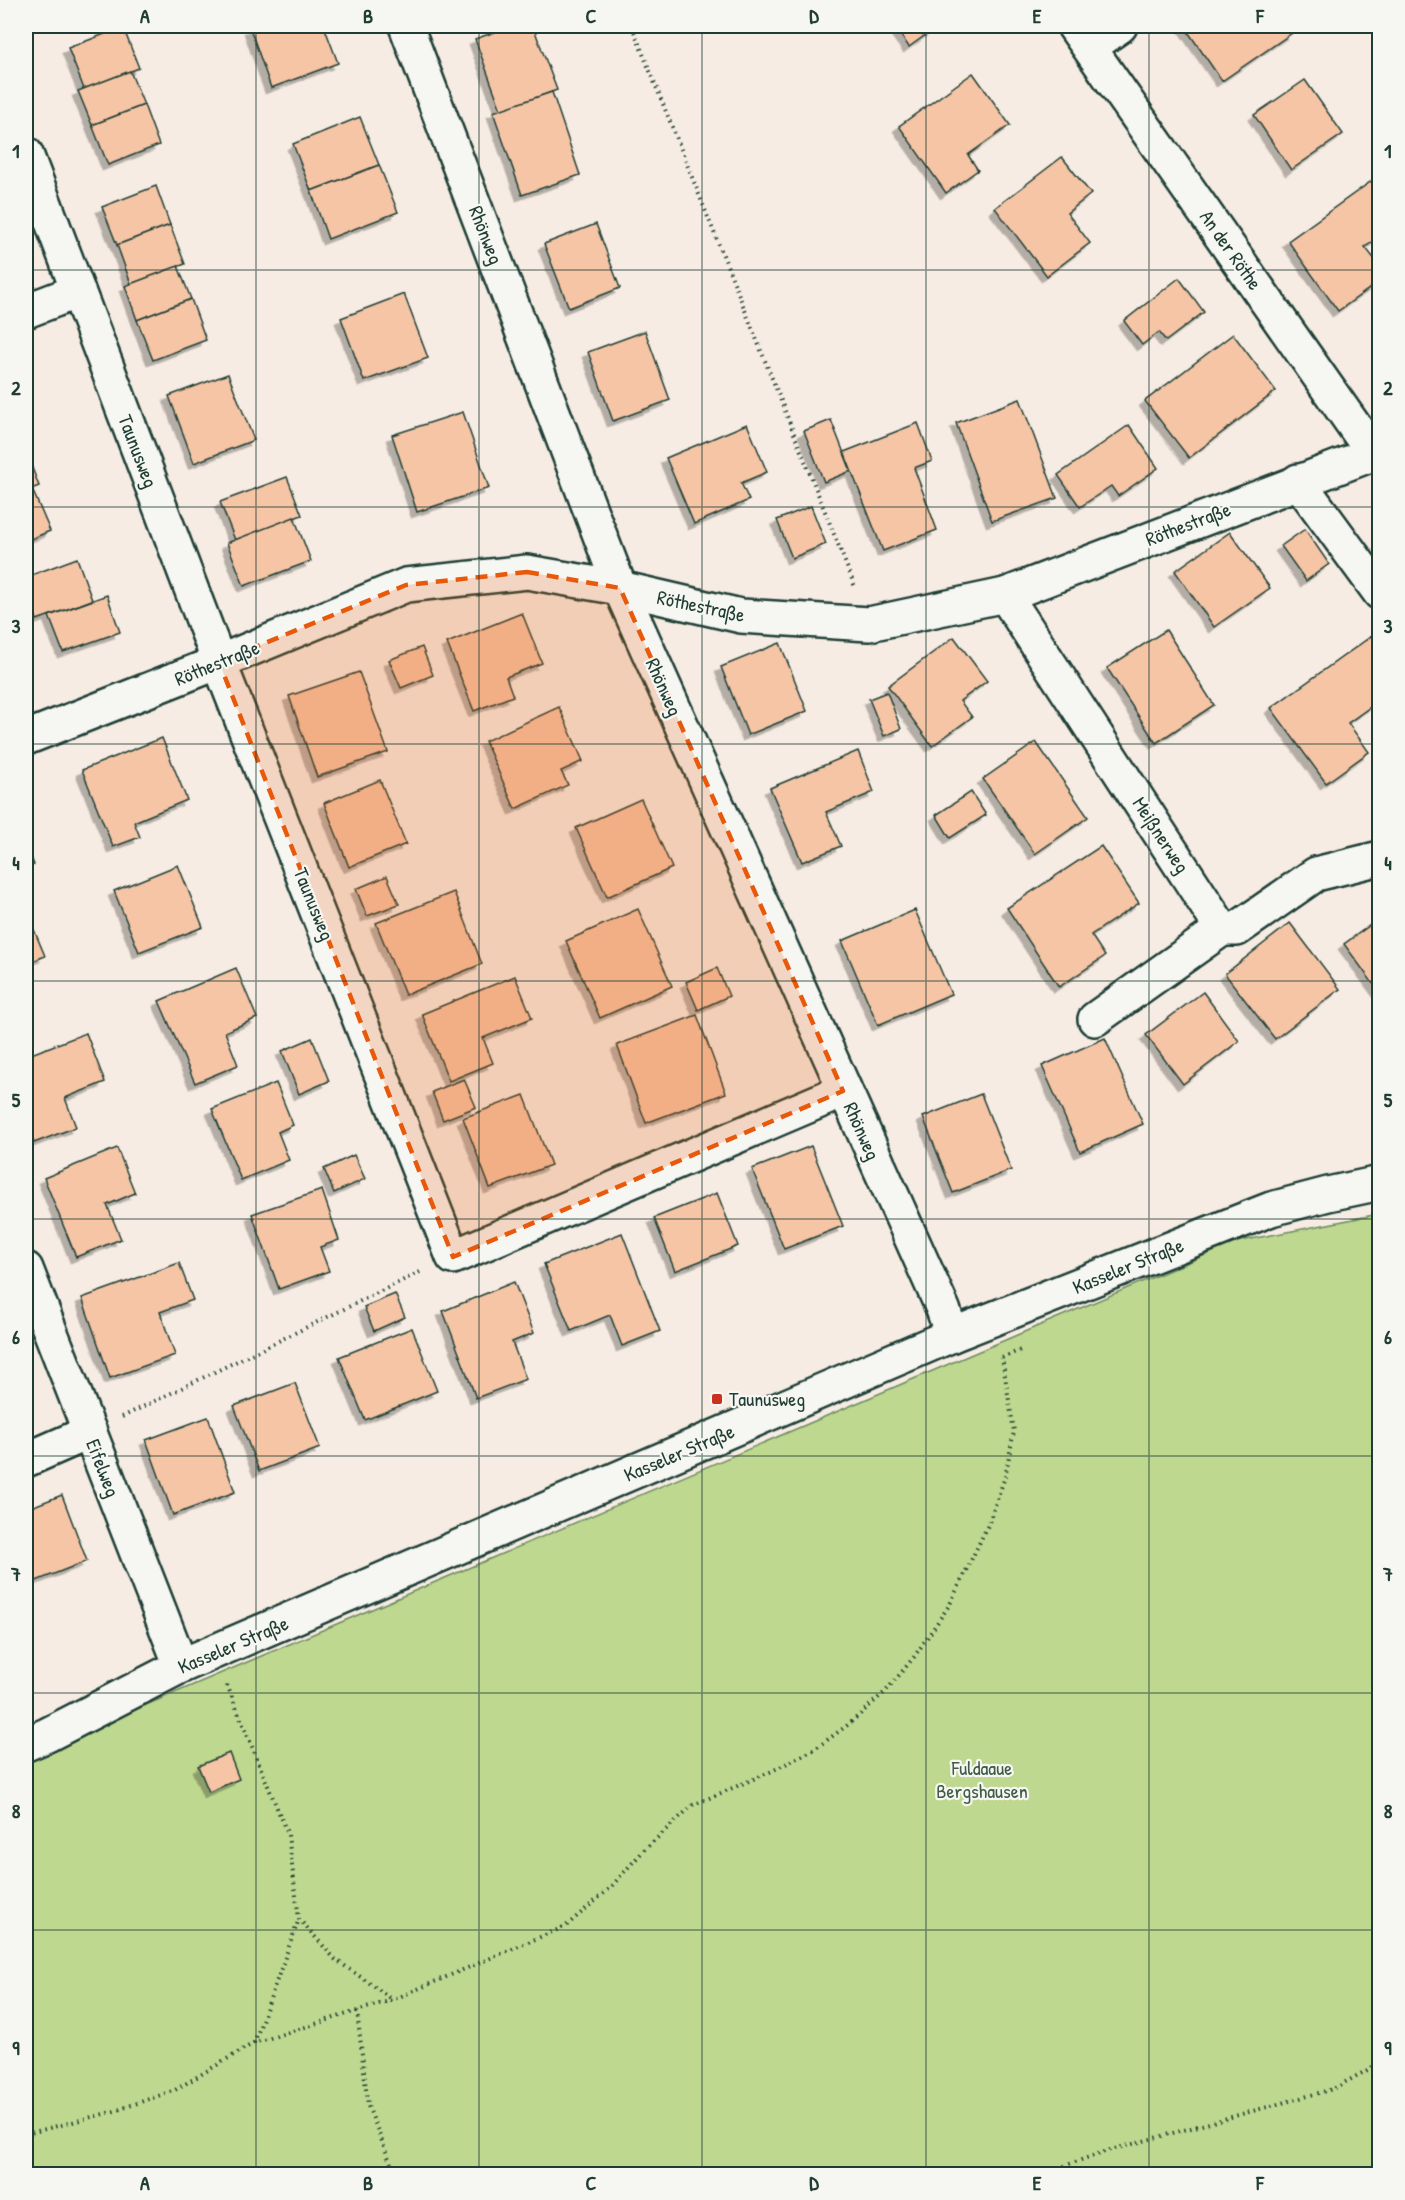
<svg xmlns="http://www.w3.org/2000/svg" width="1405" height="2200" font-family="'Patrick Hand',sans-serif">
  <defs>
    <filter id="shadow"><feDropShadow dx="-5.5" dy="5.5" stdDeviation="0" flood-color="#0004"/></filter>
  </defs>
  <rect width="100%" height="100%" fill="#f6ece3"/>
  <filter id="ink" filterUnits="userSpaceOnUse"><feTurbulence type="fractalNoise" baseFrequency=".0167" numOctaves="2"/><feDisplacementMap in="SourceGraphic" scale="12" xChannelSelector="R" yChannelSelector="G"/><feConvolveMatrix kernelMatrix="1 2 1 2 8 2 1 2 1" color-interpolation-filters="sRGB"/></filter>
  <g filter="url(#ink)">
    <!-- green -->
    <path fill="#bed88f" stroke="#6e8a62" stroke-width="1.5" d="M1379 1214V2174H26V1756L1236 1242Z"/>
    <!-- building -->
    <g fill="#f6c5a5" stroke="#1f3d34" stroke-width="1.5" filter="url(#shadow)">
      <path d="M256 26H324L338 63 271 88 250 28Z"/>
      <path d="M512 26H533L557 90 501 110 475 39Z"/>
      <path d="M894 26H938L909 47Z"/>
      <path d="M1184 26H1287L1292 33 1222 81Z"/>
      <path d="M123 27 139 68 84 89 68 48Z"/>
      <path d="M130 71 144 105 92 125 78 91Z"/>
      <path d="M973 73 1010 125 968 155 978 170 946 193 899 126Z"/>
      <path d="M1305 80 1343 134 1291 170 1254 115Z"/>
      <path d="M552 92 580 175 522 195 493 112Z"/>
      <path d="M144 105 159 145 108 165 92 125Z"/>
      <path d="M360 117 379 165 311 191 293 144Z"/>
      <path d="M1062 157 1091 194 1067 213 1090 243 1047 276 995 208Z"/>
      <path d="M379 165 398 212 328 239 311 191Z"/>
      <path d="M1380 175V237L1365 247 1380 266V281L1338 311 1288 241Z"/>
      <path d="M156 186 170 225 117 245 102 207Z"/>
      <path d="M596 224 620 288 569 308 544 244Z"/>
      <path d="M170 225 185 264 131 284 117 245Z"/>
      <path d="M178 266 191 299 137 320 125 286Z"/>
      <path d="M1179 278 1204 312 1166 341 1159 332 1142 345 1124 321Z"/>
      <path d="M404 294 428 358 364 381 341 318Z"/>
      <path d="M191 299 206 340 153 360 137 320Z"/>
      <path d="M645 331 670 400 613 421 588 352Z"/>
      <path d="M1233 334 1276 391 1189 458 1145 401Z"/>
      <path d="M228 374 254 440 194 463 169 396Z"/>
      <path d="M1020 399 1057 498 992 521 956 423Z"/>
      <path d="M463 412 489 488 417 512 392 435Z"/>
      <path d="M831 420 851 471 824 482 804 431Z"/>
      <path d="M918 423 932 461 914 468 937 530 883 551 844 452Z"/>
      <path d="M747 424 767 472 741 483 749 500 694 524 666 458Z"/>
      <path d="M1129 425 1158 468 1118 496 1111 486 1080 507 1058 475Z"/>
      <path d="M26 452 39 486 26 491Z"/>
      <path d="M287 477 302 515 235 540 220 502Z"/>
      <path d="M32 489 50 531 26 541V491Z"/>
      <path d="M811 506 826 544 792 558 777 520Z"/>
      <path d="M294 517 311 561 244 586 227 543Z"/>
      <path d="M1305 529 1329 564 1306 581 1281 546Z"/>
      <path d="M1230 532 1270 588 1214 627 1175 571Z"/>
      <path d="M77 558 92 600 37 620 26 589V577Z"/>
      <path d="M107 595 120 632 63 652 49 616Z"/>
      <path d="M522 613 542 663 506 677 513 696 474 711 447 643Z"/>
      <path d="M1166 630 1214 705 1156 743 1107 668Z"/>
      <path d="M1380 630V700L1348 723 1369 752 1326 783 1271 708Z"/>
      <path d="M954 637 987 681 960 701 972 717 932 746 888 686Z"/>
      <path d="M780 643 807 711 748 735 721 667Z"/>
      <path d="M422 647 433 675 401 688 389 660Z"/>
      <path d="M359 672 388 752 317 777 289 696Z"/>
      <path d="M887 692 901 729 884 736 869 699Z"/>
      <path d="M559 707 583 761 561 771 568 785 515 809 485 741Z"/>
      <path d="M162 738 187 800 134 822 140 837 113 847 82 770Z"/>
      <path d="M1036 742 1088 817 1035 854 983 779Z"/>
      <path d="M858 751 874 792 826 812 841 846 802 862 770 788Z"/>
      <path d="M380 780 406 844 349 867 324 803Z"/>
      <path d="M971 792 986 815 950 838 936 815Z"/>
      <path d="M641 799 672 868 607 897 576 828Z"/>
      <path d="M26 845 34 865 26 869Z"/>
      <path d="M1101 846 1139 903 1091 935 1105 956 1059 987 1007 908Z"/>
      <path d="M178 865 203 927 139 952 114 891Z"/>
      <path d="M387 876 399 904 367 916 356 889Z"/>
      <path d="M454 892 482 964 405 995 376 923Z"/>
      <path d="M638 909 672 986 600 1018 566 941Z"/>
      <path d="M915 910 951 994 878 1025 842 941Z"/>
      <path d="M1380 918V993L1344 944Z"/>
      <path d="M30 920 45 956 26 964V922Z"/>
      <path d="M1290 923 1340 989 1275 1039 1225 974Z"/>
      <path d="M236 968 257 1018 225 1032 238 1065 195 1083 159 1001Z"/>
      <path d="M717 968 729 996 698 1010 686 982Z"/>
      <path d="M515 976 532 1018 483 1038 493 1063 449 1081 422 1014Z"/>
      <path d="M1203 992 1239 1041 1183 1084 1146 1035Z"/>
      <path d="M697 1015 726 1093 646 1123 617 1045Z"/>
      <path d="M86 1033 105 1082 65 1098 76 1127 34 1143 26 1121V1056Z"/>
      <path d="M312 1038 329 1081 299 1094 282 1051Z"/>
      <path d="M1105 1038 1143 1124 1080 1152 1042 1066Z"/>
      <path d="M464 1079 476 1107 443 1120 432 1092Z"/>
      <path d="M276 1083 293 1125 278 1132 289 1160 241 1180 212 1109Z"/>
      <path d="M981 1094 1011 1170 953 1193 923 1117Z"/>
      <path d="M524 1095 551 1165 490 1188 463 1118Z"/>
      <path d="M811 1146 843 1226 784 1249 752 1169Z"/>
      <path d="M117 1148 135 1193 107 1205 121 1239 76 1257 44 1178Z"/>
      <path d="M354 1155 365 1179 334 1193 324 1169Z"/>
      <path d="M322 1190 339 1240 320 1247 329 1271 279 1289 252 1214Z"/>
      <path d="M717 1193 738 1246 675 1271 654 1218Z"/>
      <path d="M622 1233 660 1331 622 1346 610 1315 571 1331 544 1264Z"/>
      <path d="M179 1263 193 1300 160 1312 175 1355 110 1378 82 1298Z"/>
      <path d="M514 1282 534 1333 512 1342 526 1379 476 1398 443 1311Z"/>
      <path d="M395 1294 405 1317 374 1331 364 1307Z"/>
      <path d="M412 1328 437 1391 365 1420 339 1357Z"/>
      <path d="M295 1383 320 1448 259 1471 234 1406Z"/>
      <path d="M208 1417 235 1492 173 1515 146 1440Z"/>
      <path d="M62 1495 87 1561 26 1585V1509Z"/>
      <path d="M229 1753 239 1779 209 1792 198 1766Z"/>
    </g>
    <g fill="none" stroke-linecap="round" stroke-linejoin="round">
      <defs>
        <g id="minor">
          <path d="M406 26 620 588 943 1309 952 1335"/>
          <path d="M1074 26 1373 453"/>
          <path d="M1090 47 1120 26"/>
          <path d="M26 154 219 662 453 1257 843 1091"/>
          <path d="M26 311 78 291"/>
          <path d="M1298 481 1380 593"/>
          <path d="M1005 595 1222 929H1237L1316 874 1380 858"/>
          <path d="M26 738 219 662 406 585 527 572 620 588 741 616 869 624 1005 595 1380 451"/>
          <path d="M1095 1019 1222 929"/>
          <path d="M26 1269 181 1666"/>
          <path d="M26 1460 90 1432"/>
          <path d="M26 1744 47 1735 181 1666 952 1335 1271 1209 1328 1194 1380 1183"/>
        </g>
      </defs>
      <!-- minor casing -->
      <use href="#minor" stroke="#1f3d34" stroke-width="38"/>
      <!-- path -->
      <g stroke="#1f3d34" stroke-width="4" stroke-dasharray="1.5 4.5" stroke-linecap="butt">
        <path d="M632 26 855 587"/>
        <path d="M1002 1358 1023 1349"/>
        <path d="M122 1417 420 1272"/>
        <path d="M227 1685 288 1835 299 1919 335 1959 392 1999"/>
        <path d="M357 2011 368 2106 395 2174"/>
        <path d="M254 2043 299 1919"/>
        <path d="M26 2134 115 2111 175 2090 254 2043 392 2000 566 1926 609 1889 644 1850 693 1805 772 1771 815 1749 849 1724 886 1691 914 1657 950 1604 988 1525 1005 1477 1014 1431 1002 1358"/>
        <path d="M1041 2174 1107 2151 1333 2089 1380 2063"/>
      </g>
      <!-- minor -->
      <use href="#minor" stroke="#f6f6f2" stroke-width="33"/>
    </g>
  </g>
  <!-- marked area -->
  <path fill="#e8590c" fill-opacity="0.2" stroke="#e8590c" stroke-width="4.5" stroke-dasharray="12 8" stroke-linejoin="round" d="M527 572 620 588 843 1091 453 1257 219 662 406 585Z"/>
  <!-- grid -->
  <path fill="none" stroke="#1f3d34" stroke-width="1.5" stroke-opacity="0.55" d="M256 26V2174M479 26V2174M702 26V2174M926 26V2174M1149 26V2174M26 270H1380M26 507H1380M26 744H1380M26 981H1380M26 1219H1380M26 1456H1380M26 1693H1380M26 1930H1380"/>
  <!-- markers -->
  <rect fill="#c8321e" stroke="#f6f6f2" stroke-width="2" x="711" y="1393" width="12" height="12" rx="3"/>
  <g text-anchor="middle" stroke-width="4.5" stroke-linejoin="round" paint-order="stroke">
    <!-- street labels -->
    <g font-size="20" fill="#1f3d34" stroke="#f6f6f2">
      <text transform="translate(486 235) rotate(69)" y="7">Rhönweg</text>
      <text transform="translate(1231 250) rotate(55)" y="7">An der Röthe</text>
      <text transform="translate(138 451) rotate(69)" y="7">Taunusweg</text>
      <text transform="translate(1188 524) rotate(-21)" y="7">Röthestraße</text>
      <text transform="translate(701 606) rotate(12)" y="7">Röthestraße</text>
      <text transform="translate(217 663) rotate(-22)" y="7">Röthestraße</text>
      <text transform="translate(664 687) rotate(66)" y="7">Rhönweg</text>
      <text transform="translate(1161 835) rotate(57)" y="7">Meißnerweg</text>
      <text transform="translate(314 904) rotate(68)" y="7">Taunusweg</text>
      <text transform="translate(862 1131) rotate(66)" y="7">Rhönweg</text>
      <text transform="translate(1128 1266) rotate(-22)" y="7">Kasseler Straße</text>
      <text transform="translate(679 1453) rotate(-23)" y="7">Kasseler Straße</text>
      <text transform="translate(103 1468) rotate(69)" y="7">Eifelweg</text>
      <text transform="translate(233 1645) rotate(-23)" y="7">Kasseler Straße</text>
    </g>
    <!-- poi labels -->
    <g font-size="20" fill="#1f3d34" stroke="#f6f6f2" text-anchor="start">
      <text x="729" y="1406">Taunusweg</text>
    </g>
    <!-- park labels -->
    <g font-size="20" fill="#3f5c46" stroke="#f6f6f2">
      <text x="982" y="1775">Fuldaaue<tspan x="982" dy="23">Bergshausen</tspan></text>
    </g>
  </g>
  <!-- margin -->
  <rect width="1405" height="2200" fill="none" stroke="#f6f6f2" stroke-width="66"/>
  <rect x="33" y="33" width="1339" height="2134" fill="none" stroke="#1f3d34" stroke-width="2"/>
  <g font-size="20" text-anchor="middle" font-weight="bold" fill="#1f3d34">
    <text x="145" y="23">A</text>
    <text x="368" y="23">B</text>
    <text x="591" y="23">C</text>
    <text x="814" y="23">D</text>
    <text x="1037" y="23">E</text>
    <text x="1260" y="23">F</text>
    <text x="16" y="158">1</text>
    <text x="1388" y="158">1</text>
    <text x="16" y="395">2</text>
    <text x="1388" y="395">2</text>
    <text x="16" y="633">3</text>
    <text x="1388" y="633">3</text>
    <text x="16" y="870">4</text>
    <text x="1388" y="870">4</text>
    <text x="16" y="1107">5</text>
    <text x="1388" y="1107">5</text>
    <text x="16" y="1344">6</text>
    <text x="1388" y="1344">6</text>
    <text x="16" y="1581">7</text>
    <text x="1388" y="1581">7</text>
    <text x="16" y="1818">8</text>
    <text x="1388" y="1818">8</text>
    <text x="16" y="2055">9</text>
    <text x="1388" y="2055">9</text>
    <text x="145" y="2190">A</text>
    <text x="368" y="2190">B</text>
    <text x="591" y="2190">C</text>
    <text x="814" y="2190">D</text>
    <text x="1037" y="2190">E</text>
    <text x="1260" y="2190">F</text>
  </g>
</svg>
